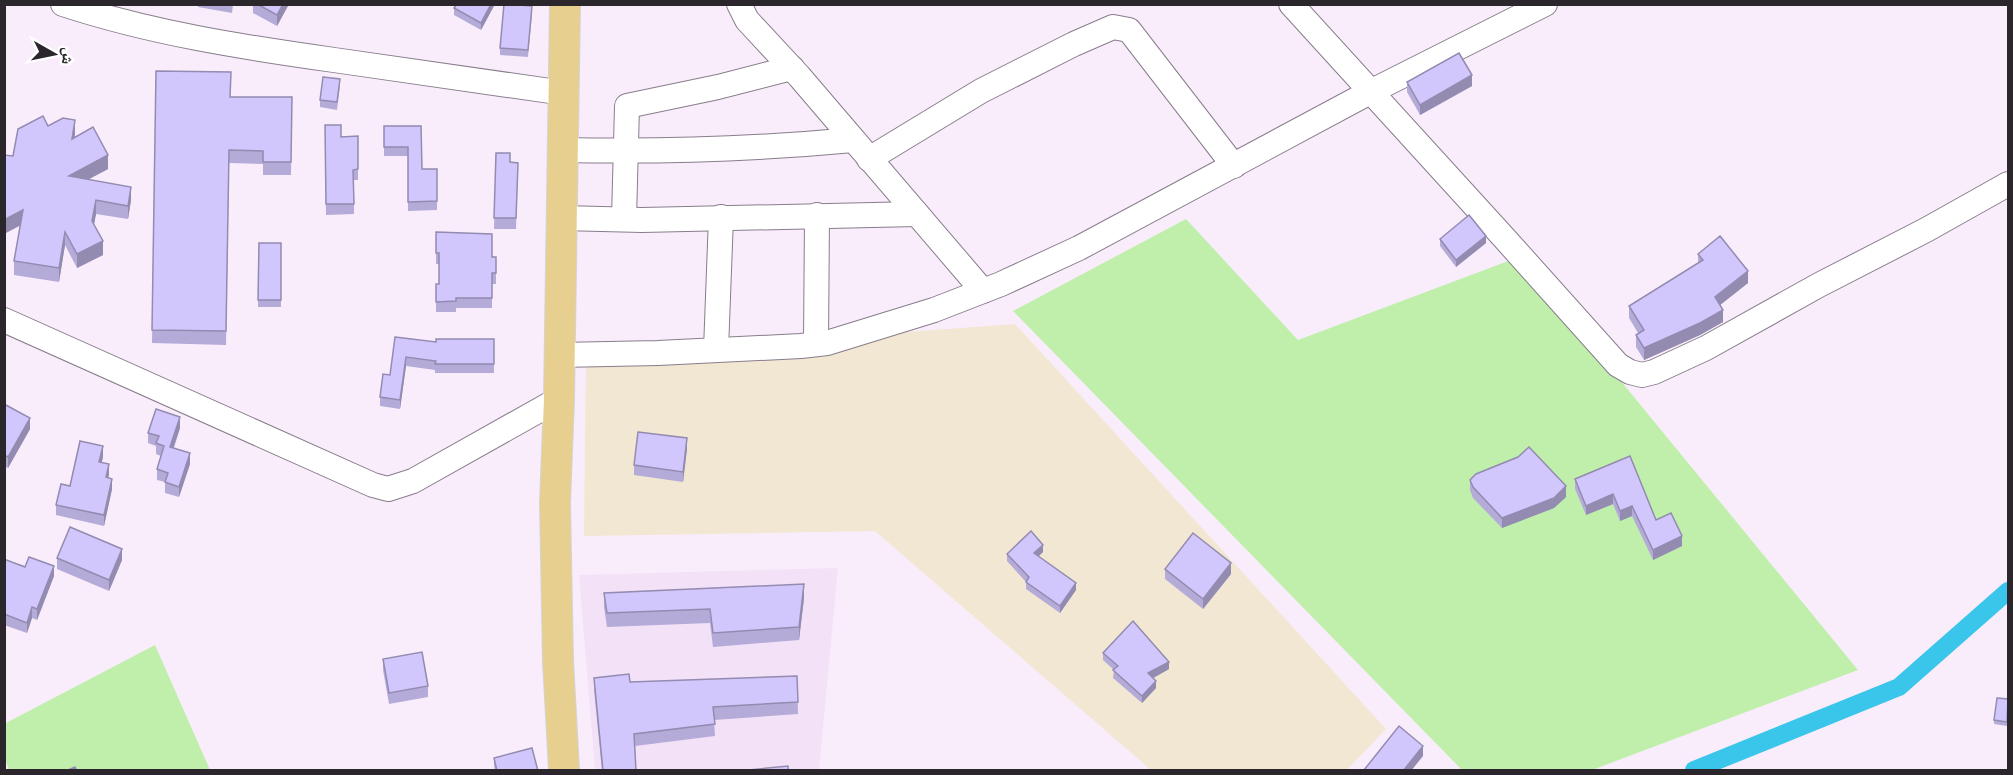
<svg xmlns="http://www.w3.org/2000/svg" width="2013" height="775" font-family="Raleway,'Noto Naskh Arabic',sans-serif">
  <rect width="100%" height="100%" fill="#f9edfc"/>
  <!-- commercial -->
  <path fill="#f2e7d2" d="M1015 324 1386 729 1347 770H1151L875 531 584 536 586 356Z"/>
  <!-- built -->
  <path fill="#f2e1f7" d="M838 568 819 770H595L579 575Z"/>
  <!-- green -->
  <g fill="#bfefab">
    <path d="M1186 219 1298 340 1519 257 1858 670 1592 770H1462L1013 311Z"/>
    <path d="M155 645 210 770H9L5 759 4 724Z"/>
  </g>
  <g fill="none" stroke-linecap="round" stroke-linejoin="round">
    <!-- canal -->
    <path stroke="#3ac5ea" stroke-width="18" d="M1694 770 1899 687 2008 591"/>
    <defs>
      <g id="minor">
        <path d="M63 4C151 33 242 47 334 60 411 71 488 82 564 93"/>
        <path d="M739 4 747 20 799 76 983 291"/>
        <path d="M1291 4 1507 241 1618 365 1630 372 1642 375 1654 372 1706 348 1819 285 1926 230 2008 184"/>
        <path d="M563 150C660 152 757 149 853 140"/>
        <path d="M869 159 981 91 1074 44 1113 27 1129 30 1234 166"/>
        <path d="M561 218 642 220 917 214"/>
        <path d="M624 219 627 106 718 87 792 68"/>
        <path d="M4 320 373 485 388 489 413 481 559 399"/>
        <path d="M816 344 817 215"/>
        <path d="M716 350 721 217"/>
        <path d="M559 355 658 353 801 346 827 343 934 310 1001 284 1079 248 1370 92 1545 4"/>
      </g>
      <path id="major" d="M564 770 558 661 555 503 559 399 565 4"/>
    </defs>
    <!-- minor casing -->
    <use href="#minor" stroke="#887d8b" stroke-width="26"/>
    <!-- major casing -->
    <use href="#major" stroke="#d4d4d5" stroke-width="32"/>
    <!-- minor -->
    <use href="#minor" stroke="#fff" stroke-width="24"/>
    <!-- major -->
    <use href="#major" stroke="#e6cf8f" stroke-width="30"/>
  </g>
  <!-- wall -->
  <g fill="#b5abd9">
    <path d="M198 4H233L232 13 198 7Z"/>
    <path d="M253 4H289L277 26 253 13Z"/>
    <path d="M495 4 481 30 454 15V8Z"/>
    <path d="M532 14 528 57 500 55V48Z"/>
    <path d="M156 71 231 97H292L291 175H263V164L229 163 226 345 152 343Z"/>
    <path d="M1407 82 1472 86 1420 115 1407 92Z"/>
    <path d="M340 86 337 110 320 107V100Z"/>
    <path d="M325 125 341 137 358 136V180H354V214L326 215Z"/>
    <path d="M48 126 75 133V138L108 169 88 179 131 200 128 219 96 214 94 224 103 255 77 268 65 245 59 282 14 275V261L20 225 4 234V155L13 156Z"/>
    <path d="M384 126H421L422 169H437V210L408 211V156H384Z"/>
    <path d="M496 153 510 162 518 163 516 229H494Z"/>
    <path d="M436 232 492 257H496V284H492V308H456V312H436V284H439V264H436Z"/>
    <path d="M1440 239 1486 243 1456 267 1440 246Z"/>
    <path d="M259 243H281V307H258Z"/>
    <path d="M1698 254 1748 283 1720 305 1723 322 1700 335 1644 360 1636 347V335L1638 333 1629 318V306L1698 263Z"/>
    <path d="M395 337 436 342 494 339V373H435V370L406 366 400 409 380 406V397L390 375Z"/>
    <path d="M4 404 30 429 8 468 4 466Z"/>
    <path d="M180 428 174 448 190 464 179 497 165 493V482L157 480V469L161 456 156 454V446L148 443V433Z"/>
    <path d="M687 449 683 482 634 475V465Z"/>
    <path d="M1630 456 1656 520 1682 546 1653 560 1632 516 1620 521 1613 504 1586 515 1575 489V479Z"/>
    <path d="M103 457 102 462 109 474 108 478 112 489 104 526 56 515V505L70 486Z"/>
    <path d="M1470 480 1566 497 1554 508 1502 528 1473 498 1470 490Z"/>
    <path d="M1043 552 1038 556 1076 590 1060 613 1026 589V582L1007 561V554Z"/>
    <path d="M57 558 122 560 109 591 57 569Z"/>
    <path d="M4 559 54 576 37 620 32 618 27 633 4 625Z"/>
    <path d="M1165 569 1231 574 1203 609 1165 579Z"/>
    <path d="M604 593 804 598 799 640 713 647 710 623 607 627 604 607Z"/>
    <path d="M1103 653 1169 669 1153 678 1156 688 1142 703 1113 678 1114 670 1103 660Z"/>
    <path d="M383 659 428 686V697L389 704 383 670Z"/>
    <path d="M797 676 798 714 714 720 715 736 635 746 636 771H602L594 690V678L630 682Z"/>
    <path d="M2008 699V715L2007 726 1994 724V720Z"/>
    <path d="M494 758 538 771H495L494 765Z"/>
  </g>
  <!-- shaded-wall -->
  <g fill="#938bb0">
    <path d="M283 4H289L277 26V15Z"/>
    <path d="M491 4H495L481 30V23Z"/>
    <path d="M1472 75V86L1420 115V105Z"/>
    <path d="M75 120V133L72 153V139Z"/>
    <path d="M108 155V169L69 190V176Z"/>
    <path d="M131 187V200L128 219V206Z"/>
    <path d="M96 200V214L92 235V221Z"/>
    <path d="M23 210V224L4 234V220Z"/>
    <path d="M65 232V245L59 282V268Z"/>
    <path d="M1486 236V243L1456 267V260Z"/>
    <path d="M103 241V255L77 268V254Z"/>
    <path d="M1748 271V283L1715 309V297Z"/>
    <path d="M1723 310V322L1700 335 1644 360V348Z"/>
    <path d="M406 357V366L400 409V400Z"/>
    <path d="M180 417V428L170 457V447Z"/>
    <path d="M30 418V429L8 468V457Z"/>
    <path d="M687 438V449L683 482V472Z"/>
    <path d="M103 446V457L99 472V462Z"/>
    <path d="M190 453V464L179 497V487Z"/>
    <path d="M109 464V474L106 488V477Z"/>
    <path d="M112 479V489L104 526V515Z"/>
    <path d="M1566 486V497L1554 508 1502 528V518Z"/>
    <path d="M1613 494V504L1586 515V506Z"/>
    <path d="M1632 506V516L1620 521V511Z"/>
    <path d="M1682 536V546L1653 560V550Z"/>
    <path d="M1043 545V552L1034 561V553Z"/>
    <path d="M122 549V560L109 591V580Z"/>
    <path d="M1231 563V574L1203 609V599Z"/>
    <path d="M54 566V576L37 620V609Z"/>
    <path d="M1076 583V590L1060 613V606Z"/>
    <path d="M804 584V598L799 640V627Z"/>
    <path d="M32 607V618L27 633V623Z"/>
    <path d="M1169 662V669L1148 681V673Z"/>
    <path d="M1156 681V688L1142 703V696Z"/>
    <path d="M1423 746V756L1411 771H1403Z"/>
  </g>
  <!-- building -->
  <g fill="#d2c7fc" stroke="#938bb0" stroke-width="1.5">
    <path d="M257 4H283L277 15Z"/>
    <path d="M457 4H491L481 23 454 8Z"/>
    <path d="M504 4 532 6 528 50 500 48Z"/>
    <path d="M1459 53 1472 75 1420 105 1407 82Z"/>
    <path d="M156 71 231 72 230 97H292L291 162H263V151L229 150 226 331 152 330Z"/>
    <path d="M323 77 340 79 337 102 320 100Z"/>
    <path d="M43 116 48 126 63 118 75 120 72 139 93 127 108 155 69 176 131 187 128 206 96 200 92 221 103 241 77 254 65 232 59 268 14 261 23 210 4 220V155L13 156 18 129Z"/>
    <path d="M325 125H341V137L358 136V169L353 170 354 204H326Z"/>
    <path d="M384 126H421L422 169H437V201L408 202V147H384Z"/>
    <path d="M496 153H510V162L518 163 516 218H494Z"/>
    <path d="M1469 215 1486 236 1456 260 1440 239Z"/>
    <path d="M436 232 492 234V257H496V273H492V298H456V301L436 302V284H439V253H436Z"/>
    <path d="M1720 236 1748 271 1715 297 1723 310 1700 323 1644 348 1636 335 1644 330 1629 306 1703 260 1698 254Z"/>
    <path d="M259 243H281V300H258Z"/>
    <path d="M395 337 436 342V339H494V364H435L436 361 406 357 400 400 380 397 383 374 390 375Z"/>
    <path d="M4 404 30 418 8 457 4 455Z"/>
    <path d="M156 409 180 417 170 447 190 453 179 487 165 482 168 473 157 469 164 446 156 443 159 436 148 433Z"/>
    <path d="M638 432 687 438 683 472 634 465Z"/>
    <path d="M80 441 103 446 99 462 109 464 106 477 112 479 104 515 56 505 61 484 70 486Z"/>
    <path d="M1529 447 1566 486 1554 498 1502 518 1473 487 1470 480 1476 474 1518 457Z"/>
    <path d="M1630 456 1656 520 1671 513 1682 536 1653 550 1632 506 1620 511 1613 494 1586 506 1575 479Z"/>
    <path d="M70 527 122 549 109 580 57 558Z"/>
    <path d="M1031 531 1043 545 1034 553 1076 583 1060 606 1026 582 1029 577 1007 554Z"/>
    <path d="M1193 533 1231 563 1203 599 1165 569Z"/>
    <path d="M29 557 54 566 37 609 32 607 27 623 4 614V559L25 567Z"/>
    <path d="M804 584 799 627 713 633 710 609 607 613 604 593Z"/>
    <path d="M1133 621 1169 662 1148 673 1156 681 1142 696 1113 670 1118 666 1103 653Z"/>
    <path d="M422 652 428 686 389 693 383 659Z"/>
    <path d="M629 674 630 682 797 676 798 702 713 707 715 724 634 734 636 771H603L594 678Z"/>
    <path d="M1997 698 2008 699 2007 722 1994 720Z"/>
    <path d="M1399 726 1423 746 1403 771H1365L1364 770Z"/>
    <path d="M532 748 538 771H497L494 758Z"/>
    <path d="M788 766V771H738Z"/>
    <path d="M75 767 77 771H66Z"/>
  </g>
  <!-- border -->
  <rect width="2013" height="775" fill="none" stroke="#2a262b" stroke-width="12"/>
  <!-- north arrow -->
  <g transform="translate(54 54) rotate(99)" stroke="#ffffff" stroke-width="4.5" paint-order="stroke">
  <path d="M0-4.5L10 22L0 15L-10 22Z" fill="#2a262b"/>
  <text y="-9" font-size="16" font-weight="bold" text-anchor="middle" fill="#2a262b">ش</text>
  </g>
</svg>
